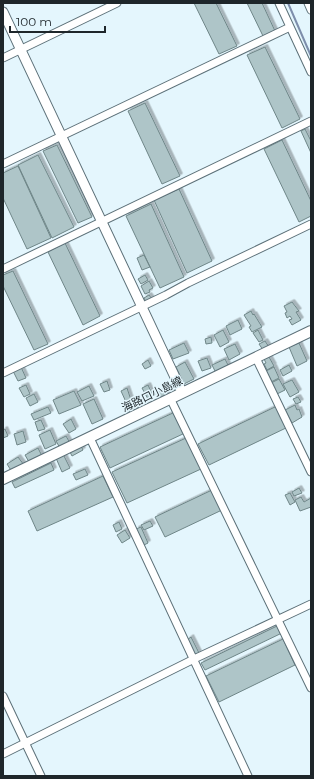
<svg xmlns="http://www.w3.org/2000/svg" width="314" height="779" viewBox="0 0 314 779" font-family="Montserrat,'Noto Sans JP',sans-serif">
<defs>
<filter id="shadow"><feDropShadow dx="2.5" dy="-2.5" stdDeviation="0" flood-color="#0004"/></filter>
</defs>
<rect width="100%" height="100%" fill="#e4f6fd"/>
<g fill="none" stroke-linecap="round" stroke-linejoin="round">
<!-- stream -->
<path stroke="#7e8eab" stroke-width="2" d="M288,3L311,56"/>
</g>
<!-- building -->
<path fill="#aec5c8" stroke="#6f8688" filter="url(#shadow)" d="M194,3H216L237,46L219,54Z
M247,3H262L275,31L263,36Z
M265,47L300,119L282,128L247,55Z
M145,103L180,176L162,184L128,111Z
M305,129L311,141V153L301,131Z
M282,140L311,201V216L299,222L264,149Z
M57,145L92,217L78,223L43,151Z
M38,155L74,227L52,238L18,165Z
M18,166L51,238L27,249L3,198V173Z
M179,189L212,261L187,273L154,200Z
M151,204L184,277L160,288L126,216Z
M65,243L100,316L83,325L48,252Z
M144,255L150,267L142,270L137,258Z
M13,271L48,344L34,350L3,286V275Z
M145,275L148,280L141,284L138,279Z
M149,281L153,288L149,290L150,292L145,294L141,286Z
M149,295L152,299L146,302L144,298Z
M292,302L299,311L296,312L301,320L292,325L289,320L292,319L290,316L287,318L285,313L287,312L284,306Z
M251,311L253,315L254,314L262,327L252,332L249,327L251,326L244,315Z
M238,320L242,329L230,335L226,326Z
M223,330L229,342L220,347L214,335Z
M258,330L263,340L259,342L253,333Z
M211,337L212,343L206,344L205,339Z
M265,341L269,347L263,350L259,344Z
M184,343L189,353L173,359L169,350Z
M299,343L307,361L297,366L289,347Z
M235,344L240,354L229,360L224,349Z
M269,357L274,366L267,370L264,364L266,363L264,359Z
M207,358L211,368L202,371L198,361Z
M225,359L229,367L216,373L212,365Z
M148,360L151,366L145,369L142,364Z
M185,362L194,379L184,384L176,367Z
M289,365L292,371L283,376L280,370Z
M21,367L26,378L18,381L13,371Z
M274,367L279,378L271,382L266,371Z
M279,379L285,390L277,394L271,383Z
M292,380L299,392L290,397L283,384Z
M107,381L110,390L104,392L100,384Z
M26,385L30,394L24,397L19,388Z
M148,385L153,396L148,399L142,388Z
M89,386L94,396L82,401L77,392Z
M127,388L131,400L126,402L121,391Z
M164,389L167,395L158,399L155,394Z
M74,391L81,405L59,414L53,400Z
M34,394L38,402L30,406L26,398Z
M298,397L301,402L296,404L293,399Z
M94,399L103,419L92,424L83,404Z
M135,400L139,409L130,413L126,404Z
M295,405L297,410L299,409L302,417L292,423L285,410Z
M277,406L288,427L209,465L198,444Z
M48,407L51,413L34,420L31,414Z
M175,412L185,433L110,468L100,447Z
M71,419L76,429L69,433L63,424Z
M41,420L45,429L38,431L35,422Z
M5,429L8,436L3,438V430Z
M50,430L56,444L45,449L39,435Z
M23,431L26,442L17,445L14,434Z
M66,436L70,443L60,448L56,441Z
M186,438L201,469L127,503L112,472Z
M81,446L83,450L72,456L70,452Z
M38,448L42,456L29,462L25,455Z
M63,454L70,468L62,472L56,458Z
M18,457L24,465L12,472L7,464Z
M51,463L54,470L15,488L12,482Z
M85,469L88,475L76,480L73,474Z
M103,476L113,497L37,531L28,511Z
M299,488L302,493L294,496L292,492Z
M212,490L222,510L165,537L155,517Z
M290,493L295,502L290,505L285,495Z
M301,497L304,502L311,498V507L300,511L295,500Z
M150,521L153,526L144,530L141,525Z
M119,522L122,529L116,532L113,525Z
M141,527L148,543L144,545L136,529Z
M125,530L130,538L122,543L117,535Z
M277,626L284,632L205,670L201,663Z
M191,637L199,653L195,655L187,640Z
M283,639L295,665L219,702L206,676Z"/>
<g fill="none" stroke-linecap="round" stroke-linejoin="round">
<defs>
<path id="minor" d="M279,3L311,72
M308,3L311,10
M3,58L117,3
M3,164L290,27
M3,269L311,121
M256,358L311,472
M3,373L166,295L188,283L311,224
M170,398L311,688
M90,438L248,776
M3,696L41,776
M3,754L194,659L311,604"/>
<path id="tertiary" d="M3,12L182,392"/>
<path id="secondary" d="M3,479L311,331"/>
</defs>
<!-- minor casing -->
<use href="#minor" stroke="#5c7078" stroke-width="9"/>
<!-- tertiary casing -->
<use href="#tertiary" stroke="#5c7078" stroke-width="11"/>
<!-- secondary casing -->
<use href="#secondary" stroke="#5c7078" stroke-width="12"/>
<!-- minor -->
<use href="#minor" stroke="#fff" stroke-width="7"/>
<!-- tertiary -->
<use href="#tertiary" stroke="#fff" stroke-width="9"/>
<!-- secondary -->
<use href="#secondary" stroke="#fff" stroke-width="10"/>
</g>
<g text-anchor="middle" stroke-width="3" stroke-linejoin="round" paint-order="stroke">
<!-- street labels -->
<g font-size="11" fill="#1e262a" stroke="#e4f6fd">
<text transform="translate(152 394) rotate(-26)" y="4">海路口小島線</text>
</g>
</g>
<!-- border -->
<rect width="314" height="779" fill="none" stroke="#1e262a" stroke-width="8"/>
<!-- scale -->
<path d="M10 26v6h95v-6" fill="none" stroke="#1e262a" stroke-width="2"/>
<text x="16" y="26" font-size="12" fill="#1e262a" stroke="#e4f6fd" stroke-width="3" paint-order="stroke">100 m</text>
</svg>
